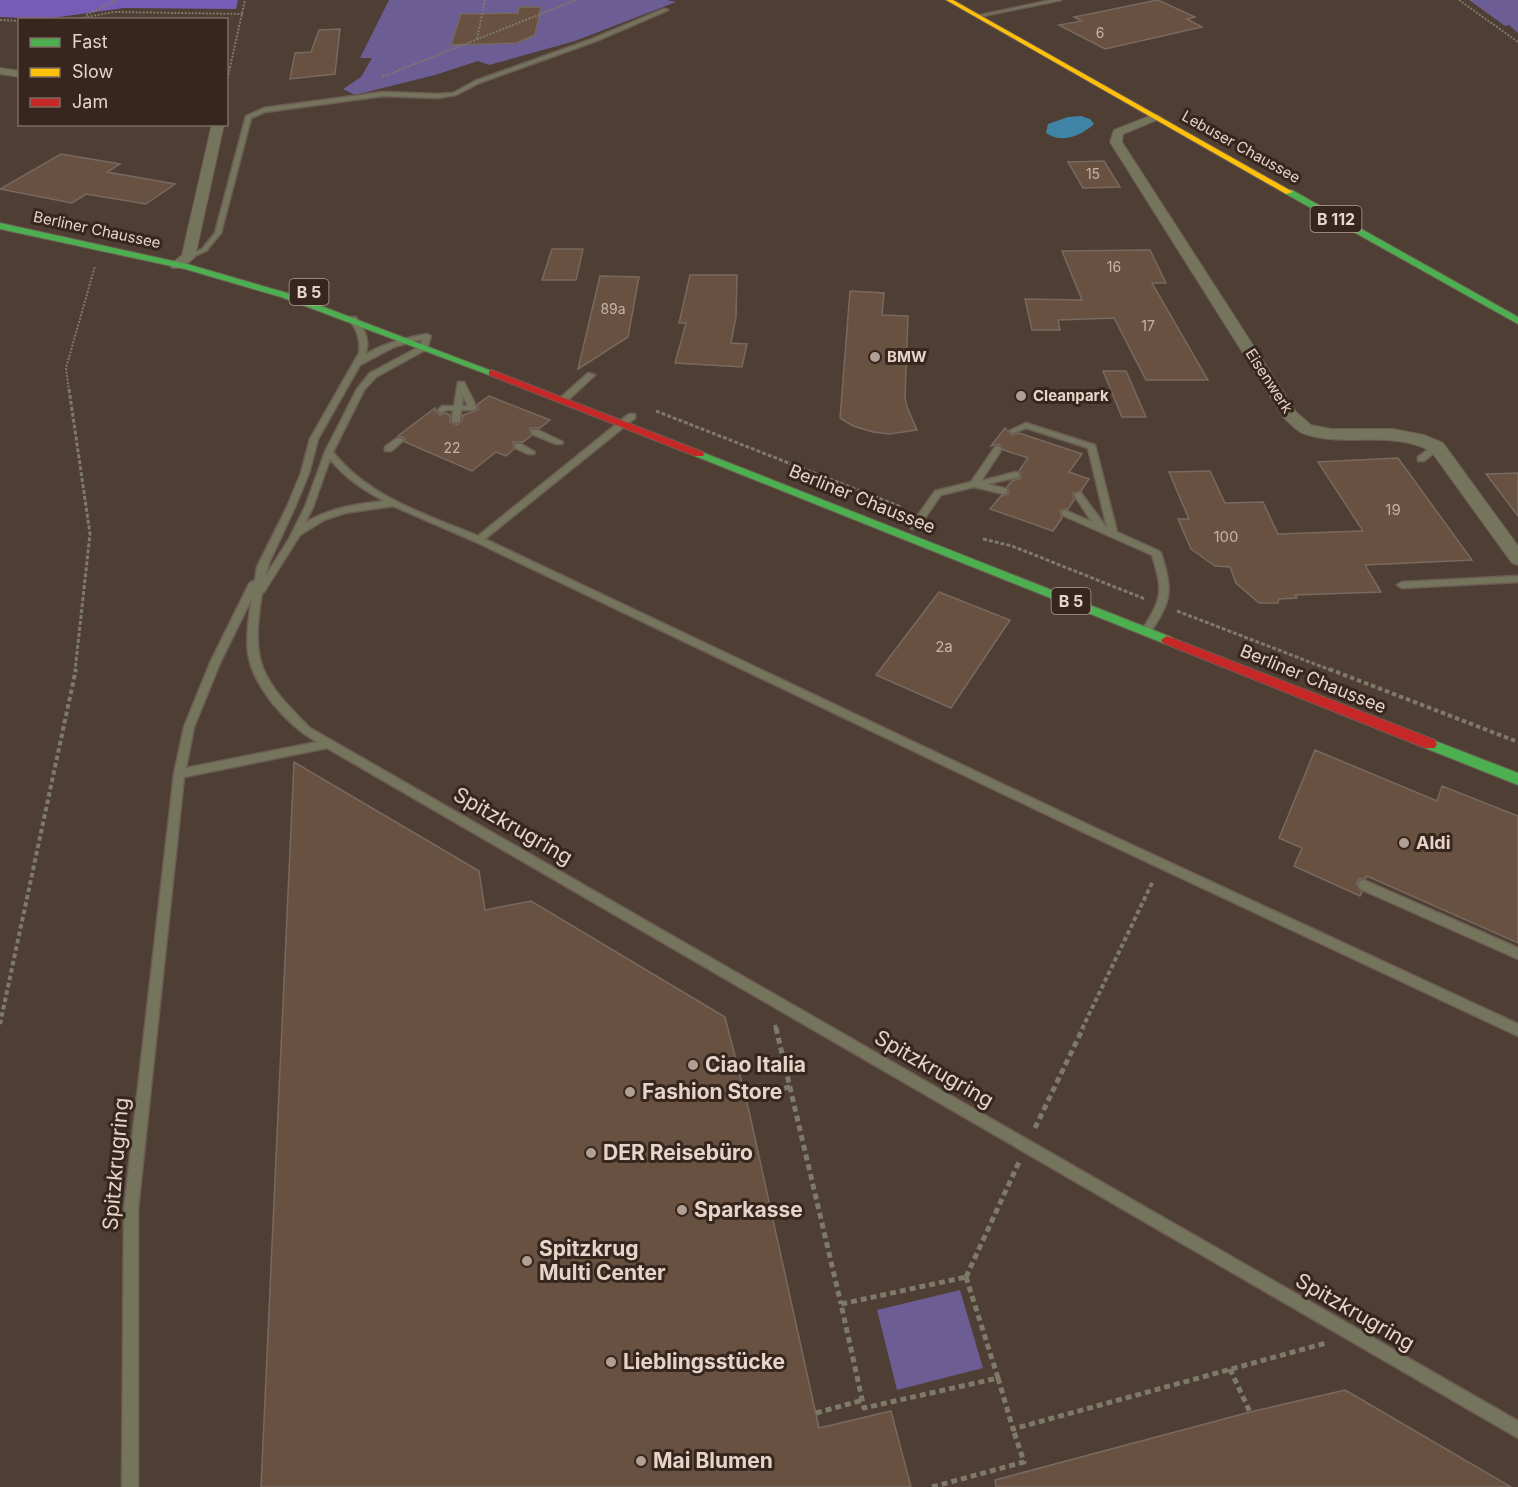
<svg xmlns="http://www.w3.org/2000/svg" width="1518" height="1487" viewBox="0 0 1518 1487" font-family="Inter,sans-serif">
<rect width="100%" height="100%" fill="#4f3e33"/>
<!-- green -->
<path fill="#6c5d95" d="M389,0H667L676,2L575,41L489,65L478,61L435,75L355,95L343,89L361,77L372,58H360Z
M1469,0H1518V33L1509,25L1505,26Z
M960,1290L983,1368L897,1390L877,1310Z"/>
<!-- forest -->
<path fill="#765cb6" d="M0,0H238L236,9L124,8L45,19L0,17Z"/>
<!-- water -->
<path fill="#4084a5" d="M1081,116L1090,119L1094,124C1081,136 1062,144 1046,133L1048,124L1068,117Z"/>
<!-- building -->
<path fill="#685141" stroke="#786960" stroke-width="1.5" d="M1158,0L1195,17L1187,19L1202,27L1105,49L1059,25L1082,21L1074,17Z
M519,7H541L535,35L517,43L451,45L461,14L518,13Z
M340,29L335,74L290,79L295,53L311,52L319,30Z
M61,154L120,164L107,172L175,184L146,204L86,194L72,203L0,189Z
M1104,161L1120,187L1083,188L1068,162Z
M552,249H583L576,280H542Z
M1150,250L1166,283H1152L1208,380H1146L1114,318L1058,320L1060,330H1032L1025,299L1082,300L1062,251Z
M690,275H737L736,317L731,343L747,344L742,367L675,363L686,323H679Z
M600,276L639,277L628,337L578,369Z
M850,291L884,293L882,315L908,316L905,397L907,407L917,430L890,434L873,432L853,426L840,418Z
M1103,371H1126L1146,417H1122Z
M489,396L550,420L540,428H530L531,436L523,442H513L514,449L506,456L496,452L472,471L405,442V438L398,436L435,408V411L440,415L446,413L450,415V422L457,425L462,421L463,415L478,410V404Z
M1005,428L1012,435L1019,433L1082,454L1069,472L1089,479L1081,491L1073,493L1074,500L1068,509L1060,510L1062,518L1053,531L990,509L1001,496L1009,494L1007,487L1012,481L1021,478L1019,471L1028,458L1004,450L999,444L991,446Z
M1398,458L1472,560L1365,565L1381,592L1295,595L1297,598L1279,599L1278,603H1259L1236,583L1230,567L1215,566L1191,549L1178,519H1189L1169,472L1210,471L1225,503L1263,502L1278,534L1363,531L1318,462Z
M1518,473V516L1486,474Z
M939,592L1010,620L951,708L876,675Z
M1315,750L1437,801L1442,786L1518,816V943L1367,876L1366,878L1359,879L1356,884L1362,892L1360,896L1294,866L1302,848L1279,838Z
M294,762L479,871L485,910L531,901L725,1017L749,1111L819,1428L891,1411L911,1487H261Z
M1345,1390L1511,1487H996L995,1480L1250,1412Z"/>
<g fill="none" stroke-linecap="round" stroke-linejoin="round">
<defs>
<path id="lane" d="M1052,0H1061L978,17L976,16Z
M664,9L668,10L596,41L479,83L456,95L437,98L383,96L265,112L251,118L221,233L206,251L190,258L185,257L202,249L215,233L246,116L264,108L383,92L437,94L453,93L475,81L592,39Z
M350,317H356C364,329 371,341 365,355C384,343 405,338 427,334L431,336L427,349L376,377L364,390L333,452C368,497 427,515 478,536L629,414H635V418L485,539L1089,825L1518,1024V1036L1081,831L476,542L393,506L345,513L324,520L300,535L264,592L262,593C250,663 261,679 310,728L1518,1421V1438L327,748L184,777L138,1209V1487H122L124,1209L174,774L184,727L210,663L249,584L251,582L255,581L257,567L287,507L301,473L310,439L359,353C361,339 357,330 349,319ZM422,339L421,346L370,373L357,389L325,452L305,507L289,539L266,575L269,563L295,507L309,473L318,439L360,365L394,347ZM330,459C345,478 364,490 384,501C357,504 329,508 305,523L313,507ZM252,598C249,616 246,634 248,653C253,687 288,726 317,742L186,768L194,727L220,663Z
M588,373L595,375L566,402H560V398Z
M458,382H464L477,408L473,410H461L460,421L456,423L452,421L453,410H447L441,413L437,411L442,406H454ZM463,396L468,406H462Z
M1026,423L1095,445L1117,532L1159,551L1161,553C1173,592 1172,600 1149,634L1146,635L1141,632C1162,598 1164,593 1152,555L1062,515V511L1065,510L1092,522L1074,495L1078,492L1081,493L1107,528L1088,448L1026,428L1013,433L1009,431Z
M532,430H538L563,442L562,444H556L532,434Z
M397,438H400L404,440L391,451H385V447Z
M515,444H521L535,452L534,454H528L515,448Z
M1434,445H1440L1441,447L1424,461H1418V457Z
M998,446L1002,449L981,481L1016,472L1019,473V477L987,484L1007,489V493L1004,494L974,487L941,495L917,529H911V525L935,491L971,482L995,447Z
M1518,576V582L1402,588L1397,585L1402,582Z
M1364,880L1518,948V959L1360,889L1358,885L1360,881Z"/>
<path id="street" d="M0,68L20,71V77L0,74Z
M1155,114L1161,117L1159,119L1123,134L1122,142L1296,412L1311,425L1331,429H1393L1424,435L1443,443L1518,546V565L1512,563L1431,451C1387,429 1345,449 1302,433C1296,430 1290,423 1284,418L1110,142L1114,130Z
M212,124H224L195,257L182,268H172L170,265L182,255Z"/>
<path id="fast" d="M1286,190H1292L1518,317V324L1286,194Z
M0,223L187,264L287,293L497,373L489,375L281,297L185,269L0,229Z
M699,451L1171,637L1173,640L1171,643H1163L695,456V452Z
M1430,739L1518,773V785L1425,748L1423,744L1425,740Z"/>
<path id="slow" d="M946,0H953L1293,192L1286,194Z"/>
<path id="jam" d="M492,370L703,452L704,454L703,456H695L489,375V371Z
M1167,636L1435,740L1437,744L1435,748H1425L1163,643L1161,640Z"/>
</defs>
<!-- lane casing -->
<use href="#lane" stroke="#6b5d53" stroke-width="3"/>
<!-- street casing -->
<use href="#street" stroke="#6b5d53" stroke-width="2"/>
<!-- fast casing -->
<use href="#fast" stroke="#6b5d53" stroke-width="2"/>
<!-- slow casing -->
<use href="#slow" stroke="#6b5d53" stroke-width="2"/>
<!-- jam casing -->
<use href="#jam" stroke="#6b5d53" stroke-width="2"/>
<!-- path-far3 -->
<path stroke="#7e7a69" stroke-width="2" stroke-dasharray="2 1.5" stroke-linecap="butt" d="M1459,0L1518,42
M86,15L118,0
M0,20L20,21
M70,20L114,12L243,14
M477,39L485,0
M382,77L576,0
M226,85L245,0
M69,391L66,368L95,266"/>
<!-- path-far2 -->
<path stroke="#7e7a69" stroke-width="3" stroke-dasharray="4 2" stroke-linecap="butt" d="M69,389L90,534L75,671
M656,411L901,507
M983,539L1012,546L1145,599
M1177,611L1333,671"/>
<!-- path-far1 -->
<path stroke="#7e7a69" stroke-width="4" stroke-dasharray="4.5 3" stroke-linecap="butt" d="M1329,669L1518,742
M0,1024L76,669
M775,1025L776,1029
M1082,1029L1153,881"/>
<!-- path -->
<path stroke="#7e7a69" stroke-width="5" stroke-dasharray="6 4" stroke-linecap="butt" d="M776,1028L841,1304
M745,1096L790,1087
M1035,1128L1083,1028
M966,1277L998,1378L864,1408L841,1304Z
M966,1277L1019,1162
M1230,1369L1250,1412
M998,1378L1013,1429L1326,1343
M816,1413L863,1400
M932,1487L1024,1462L1013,1429"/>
<!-- lane -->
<use href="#lane" fill="#75745d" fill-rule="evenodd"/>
<!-- street -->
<use href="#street" fill="#75745d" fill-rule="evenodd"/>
<!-- fast -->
<use href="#fast" fill="#4caf50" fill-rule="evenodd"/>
<!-- slow -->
<use href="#slow" fill="#ffc107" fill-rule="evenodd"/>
<!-- jam -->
<use href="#jam" fill="#c62828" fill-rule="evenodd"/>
</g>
<!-- markers -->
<g fill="#b29f93" stroke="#36261d" stroke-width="2">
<circle cx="875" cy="357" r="6"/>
<circle cx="1021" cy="396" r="6"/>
<circle cx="1404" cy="843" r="6"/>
<circle cx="693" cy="1065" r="6"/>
<circle cx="630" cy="1092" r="6"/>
<circle cx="591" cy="1153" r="6"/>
<circle cx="682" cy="1210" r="6"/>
<circle cx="527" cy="1261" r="6"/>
<circle cx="611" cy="1362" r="6"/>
<circle cx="641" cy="1461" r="6"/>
</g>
<g text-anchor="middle" stroke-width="6" stroke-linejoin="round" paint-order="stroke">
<!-- far-number labels -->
<g font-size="14" fill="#c7b2a6">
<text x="1100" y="38">6</text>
<text x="1093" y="179">15</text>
<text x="1114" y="272">16</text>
<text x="613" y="314">89a</text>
<text x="1148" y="331">17</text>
<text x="452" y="453">22</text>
</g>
<!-- far-street labels -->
<g font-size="15" fill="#e7d3c7" stroke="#36261d">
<text transform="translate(1241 147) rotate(29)" y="5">Lebuser Chaussee</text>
<text transform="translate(97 230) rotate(12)" y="5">Berliner Chaussee</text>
<text transform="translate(1269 381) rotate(57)" y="5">Eisenwerk</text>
</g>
<!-- far-poi labels -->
<g font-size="15" font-weight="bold" fill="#e7d3c7" stroke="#36261d" text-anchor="start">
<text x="887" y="362">BMW</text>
<text x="1033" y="401">Cleanpark</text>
</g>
<!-- number labels -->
<g font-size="15" fill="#c7b2a6">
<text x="1393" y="515">19</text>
<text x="1226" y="542">100</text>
<text x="944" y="652">2a</text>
</g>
<!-- shield labels -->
<g fill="#36261d" stroke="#b29f94" stroke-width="1.5">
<rect x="1310.5" y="206" width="51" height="26" rx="4.5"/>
<rect x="289.5" y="279" width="39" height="26" rx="4.5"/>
<rect x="1051.5" y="588" width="39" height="26" rx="4.5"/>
</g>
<g font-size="16" font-weight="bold" fill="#e7d3c7">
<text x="1336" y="225">B 112</text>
<text x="309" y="298">B 5</text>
<text x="1071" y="607">B 5</text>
</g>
<!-- street labels -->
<g font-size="18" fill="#e7d3c7" stroke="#36261d">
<text transform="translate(862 499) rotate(22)" y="6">Berliner Chaussee</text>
<text transform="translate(1313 679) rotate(22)" y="6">Berliner Chaussee</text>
</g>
<!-- poi labels -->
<g font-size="18" font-weight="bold" fill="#e7d3c7" stroke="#36261d" text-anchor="start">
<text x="1416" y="849">Aldi</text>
</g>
<!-- near-street labels -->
<g font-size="21" fill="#e7d3c7" stroke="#36261d">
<text transform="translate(513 826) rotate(30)" y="7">Spitzkrugring</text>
<text transform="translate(934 1069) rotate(30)" y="7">Spitzkrugring</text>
<text transform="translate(116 1164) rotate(-85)" y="7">Spitzkrugring</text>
<text transform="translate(1355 1312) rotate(30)" y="7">Spitzkrugring</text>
</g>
<!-- near-poi labels -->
<g font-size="21" font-weight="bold" fill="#e7d3c7" stroke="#36261d" text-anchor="start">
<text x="705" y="1072">Ciao Italia</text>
<text x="642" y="1099">Fashion Store</text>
<text x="603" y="1160">DER Reisebüro</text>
<text x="694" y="1217">Sparkasse</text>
<text x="539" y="1256">Spitzkrug<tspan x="539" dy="24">Multi Center</tspan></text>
<text x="623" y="1369">Lieblingsstücke</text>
<text x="653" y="1468">Mai Blumen</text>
</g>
</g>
<!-- legend -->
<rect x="18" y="18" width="210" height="108" fill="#36261d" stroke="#7d6b61" stroke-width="1.5"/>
<rect x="30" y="38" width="30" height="9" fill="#4caf50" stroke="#7d6b61" stroke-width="1.5"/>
<text x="72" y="48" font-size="18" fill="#e7d3c7">Fast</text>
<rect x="30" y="68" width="30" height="9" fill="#ffc107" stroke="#7d6b61" stroke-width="1.5"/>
<text x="72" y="78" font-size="18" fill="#e7d3c7">Slow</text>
<rect x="30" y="98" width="30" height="9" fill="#c62828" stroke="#7d6b61" stroke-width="1.5"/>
<text x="72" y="108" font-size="18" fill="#e7d3c7">Jam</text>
</svg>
